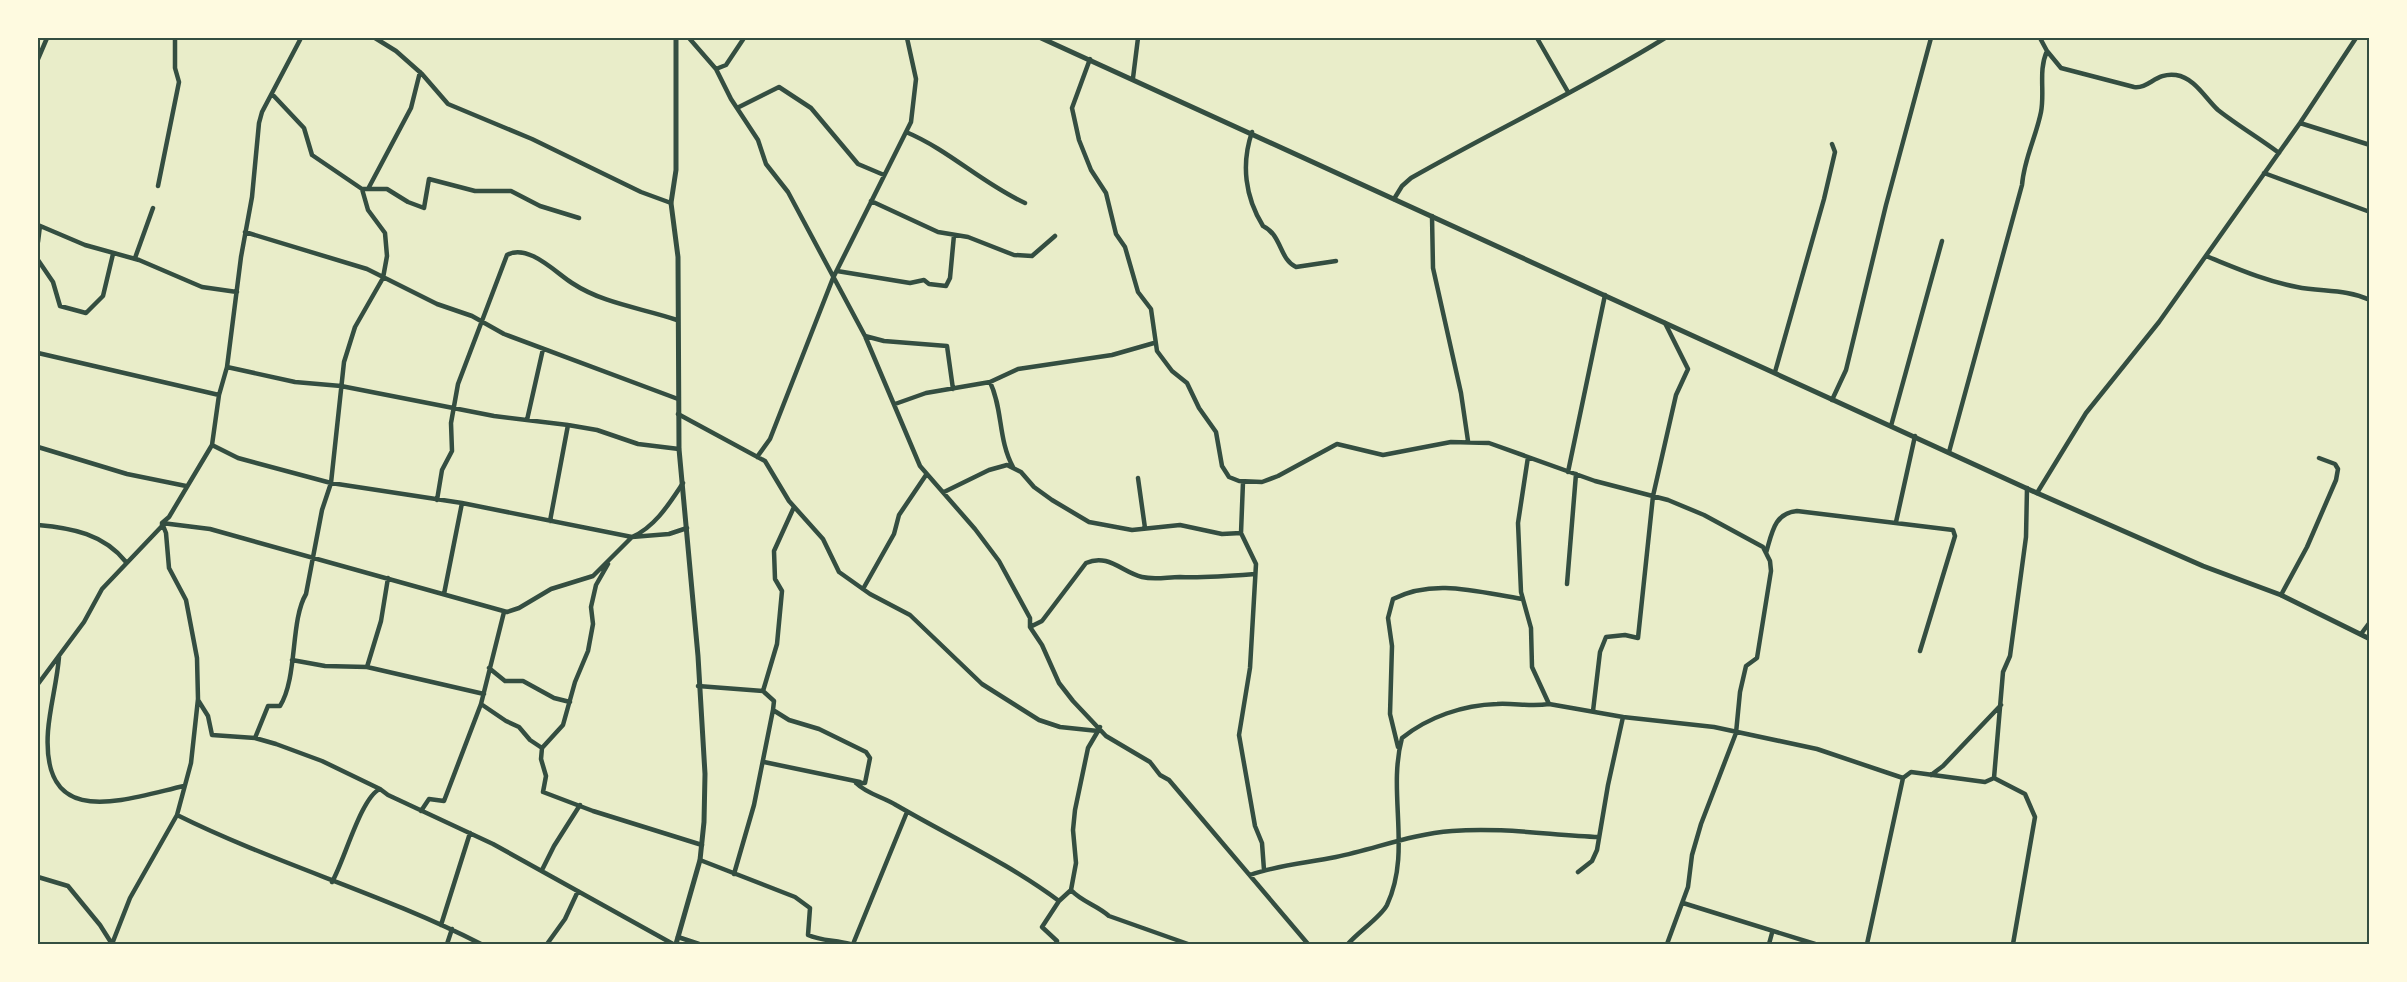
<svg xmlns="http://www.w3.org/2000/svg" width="2407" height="982" viewBox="0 0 2407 982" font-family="Barlow,sans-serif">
<rect width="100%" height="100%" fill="#e9edc9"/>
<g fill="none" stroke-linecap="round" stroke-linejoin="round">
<!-- minor -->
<path stroke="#344e41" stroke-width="4.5" d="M375,38L396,51L422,74L448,104L532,139L641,192L671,203
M689,38L716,69L731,99L758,140L766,164L788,192L865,336L920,466L975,529L999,561L1030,618V627L1042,645L1059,683L1073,701L1106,736L1150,762L1160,775L1169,780L1308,944
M1537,38L1568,92
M2047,51L2061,68L2134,87C2149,89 2156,72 2176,75C2195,78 2205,98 2218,110C2237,125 2259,138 2279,153
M38,59L47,38
M1090,59L1072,108L1079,140L1091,170L1106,193L1116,234L1125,247L1138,292L1151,309L1157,351L1172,371L1187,383L1199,408L1216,432L1222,466L1229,477L1239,481L1262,482L1278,476L1337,444L1383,455L1451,442L1489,443L1595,481L1668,500L1704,515L1763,547L1770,561L1771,571L1757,658L1746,666L1740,692L1736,733L1701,824L1692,855L1688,887L1667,944
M716,69L726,65L744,38
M1133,78L1138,38
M272,94L304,128L312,155L362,189H387L408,202L424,208L429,179L475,191H511L540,206L579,218
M739,107L779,87L811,108L858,164L884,175
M2300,123L2370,145
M906,132C949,150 983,184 1025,203
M1252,132C1241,164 1245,197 1263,226C1282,235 1279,259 1296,267L1336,261
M2264,173L2370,212
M158,186L179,82L175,68V38
M368,189L411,108L420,72
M1394,199L1402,186L1411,178C1495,130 1583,89 1665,38
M871,201L938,232L968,237L1014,255L1032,256L1055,236
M1432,216L1433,268L1461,393L1468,441
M38,225L85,245L139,260L202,287L237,292
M245,232L367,269L437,304L472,316L504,334L678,399
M38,242L40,226
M2206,256C2236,268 2265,281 2297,287C2322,292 2346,289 2370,300
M135,258L153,208
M38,260L53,282L60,306L86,313L103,296L113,254
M837,271L910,283L924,280L929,284L946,286L950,278L954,235
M865,336L884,341L947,346L953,389
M38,353L219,395
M227,367L295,382L341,386L494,416L568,425L597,430L638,444L679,449
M1775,372L1824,199L1835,152L1832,144
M990,382C1003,409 998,440 1013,467
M1832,400L1846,370L1886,205L1931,38
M895,404L926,393L990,382L1018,369L1112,355L1154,343
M678,414L765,461L789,501L823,539L839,572L870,594L910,615L982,684L1039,720L1060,727L1098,731L1100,727
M527,420L543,349
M1891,426L1942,241
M212,445L238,458L331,483L462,503L632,537C655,527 669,504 683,483
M38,447L127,474L186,486
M1949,452L2022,185C2024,159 2036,137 2041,112C2045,91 2038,71 2047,51L2040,38
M757,457L770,439L833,278L911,122L916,79L907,38
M1528,457L1518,523L1521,592L1531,628L1532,667L1549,704L1623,717L1714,727L1817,749L1903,778
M1568,472L1605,295
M1138,478L1145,528
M1243,482L1241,533L1256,564L1250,668L1239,735L1255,826L1262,843L1264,870
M944,492L989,470L1007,465L1021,472L1034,487L1052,500L1089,522L1132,530L1180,525L1222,534L1241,533
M2037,493L2086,413L2159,322L2300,123L2356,38
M437,500L442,470L452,451L451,423L458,384L507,255C528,243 556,273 572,283C604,304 642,308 677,320
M550,521L568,425
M1896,522L1915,436
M38,525C72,528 104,534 126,562
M1766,553C1772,533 1774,513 1797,511L1953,530L1955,536L1920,651
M608,564L596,585L591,607L593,624L588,651L575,682L563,725L542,748L541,759L546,776L543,792L593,811L702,845
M1567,584L1576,474
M863,589L894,534L899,515L926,475
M444,594L462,503
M2281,595L2307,547L2336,480L2338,469L2335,464L2319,458
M1030,627L1042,621L1086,563C1108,553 1122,572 1142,577C1155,580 1167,577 1180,577C1205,578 1229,576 1254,574
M2361,634L2370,622
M59,657C57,682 50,706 48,731C41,831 122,800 184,786
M292,660L325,666L367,667L484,694
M367,667L381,621L388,578
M489,668L505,681H523L554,698L570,702
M38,684L84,622L102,589L162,526V523L210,529L507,612L519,608L551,589L593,576L632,537L669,534L687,528
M698,686L763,691L774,701L773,710L789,720L819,729L866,752L870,758L865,783H856
M763,691L777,644L782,591L775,579L774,551L794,507
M198,700L208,716L212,735L255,738L276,744L322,761L380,789L388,795L493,844L673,944
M481,704L506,721L519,727L530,740L542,748
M1593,711L1600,652L1606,637L1625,635L1638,638L1653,496L1676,395L1688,369L1665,323
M255,738L268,706H280C298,677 290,621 306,594L322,510L331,483L344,362L355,327L383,278L387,256L385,233L368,210L362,189
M1398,747L1390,714L1392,646L1388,618L1393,599C1434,578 1478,592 1522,599
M764,762L860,782
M1931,775L1943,766L2001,705
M1994,778L2025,794L2035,817L2013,944
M856,783C867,794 883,797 896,805C951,837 1008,863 1059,901
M421,811L429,799L444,801L481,704L504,612
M177,815C276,864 383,894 481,944
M700,860L795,897L810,908L808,935C821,941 836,940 850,944
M542,870L554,846L580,805
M1578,872L1592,861L1597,850L1608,785L1623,717
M734,874L754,805L773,710
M1250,875C1278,865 1307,863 1336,857C1375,849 1412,834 1452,831C1501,827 1550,835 1599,837
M38,877L68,886L100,925L112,944
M332,882C344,862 361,797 380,789
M1071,890C1082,902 1097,905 1109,916L1188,944
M1683,903L1815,944
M441,925L470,833
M678,937L699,944
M112,944L130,898L177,815L191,763L198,699L197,658L186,600L169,568L166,533L162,523L169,517L212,445L219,395L227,367L241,257L252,197L259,123L262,112L301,38
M447,944L452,929
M547,944L565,919L578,891
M853,944L907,812
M1055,944L1057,941L1042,927L1059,901L1071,890L1076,863L1073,830L1075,810L1088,748L1098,731
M1348,944C1358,932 1381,917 1387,905C1412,852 1387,793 1402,738C1428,717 1463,705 1497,704C1515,703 1531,707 1549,704
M1769,944L1772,933
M1867,944L1903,778L1911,772L1985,782L1994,778L2003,672L2010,656L2026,537L2027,488"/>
<!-- tertiary -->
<path stroke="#344e41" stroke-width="5" d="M676,38V170L671,203L678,257L679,449L698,656L705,774L704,822L700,860L676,944
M1041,38L2037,493L2203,566L2281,595L2370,639"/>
</g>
<!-- border -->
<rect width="2407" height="982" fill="none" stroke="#fefae0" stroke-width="78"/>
<rect x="39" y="39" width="2329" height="904" fill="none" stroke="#344e41" stroke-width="2"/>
</svg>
